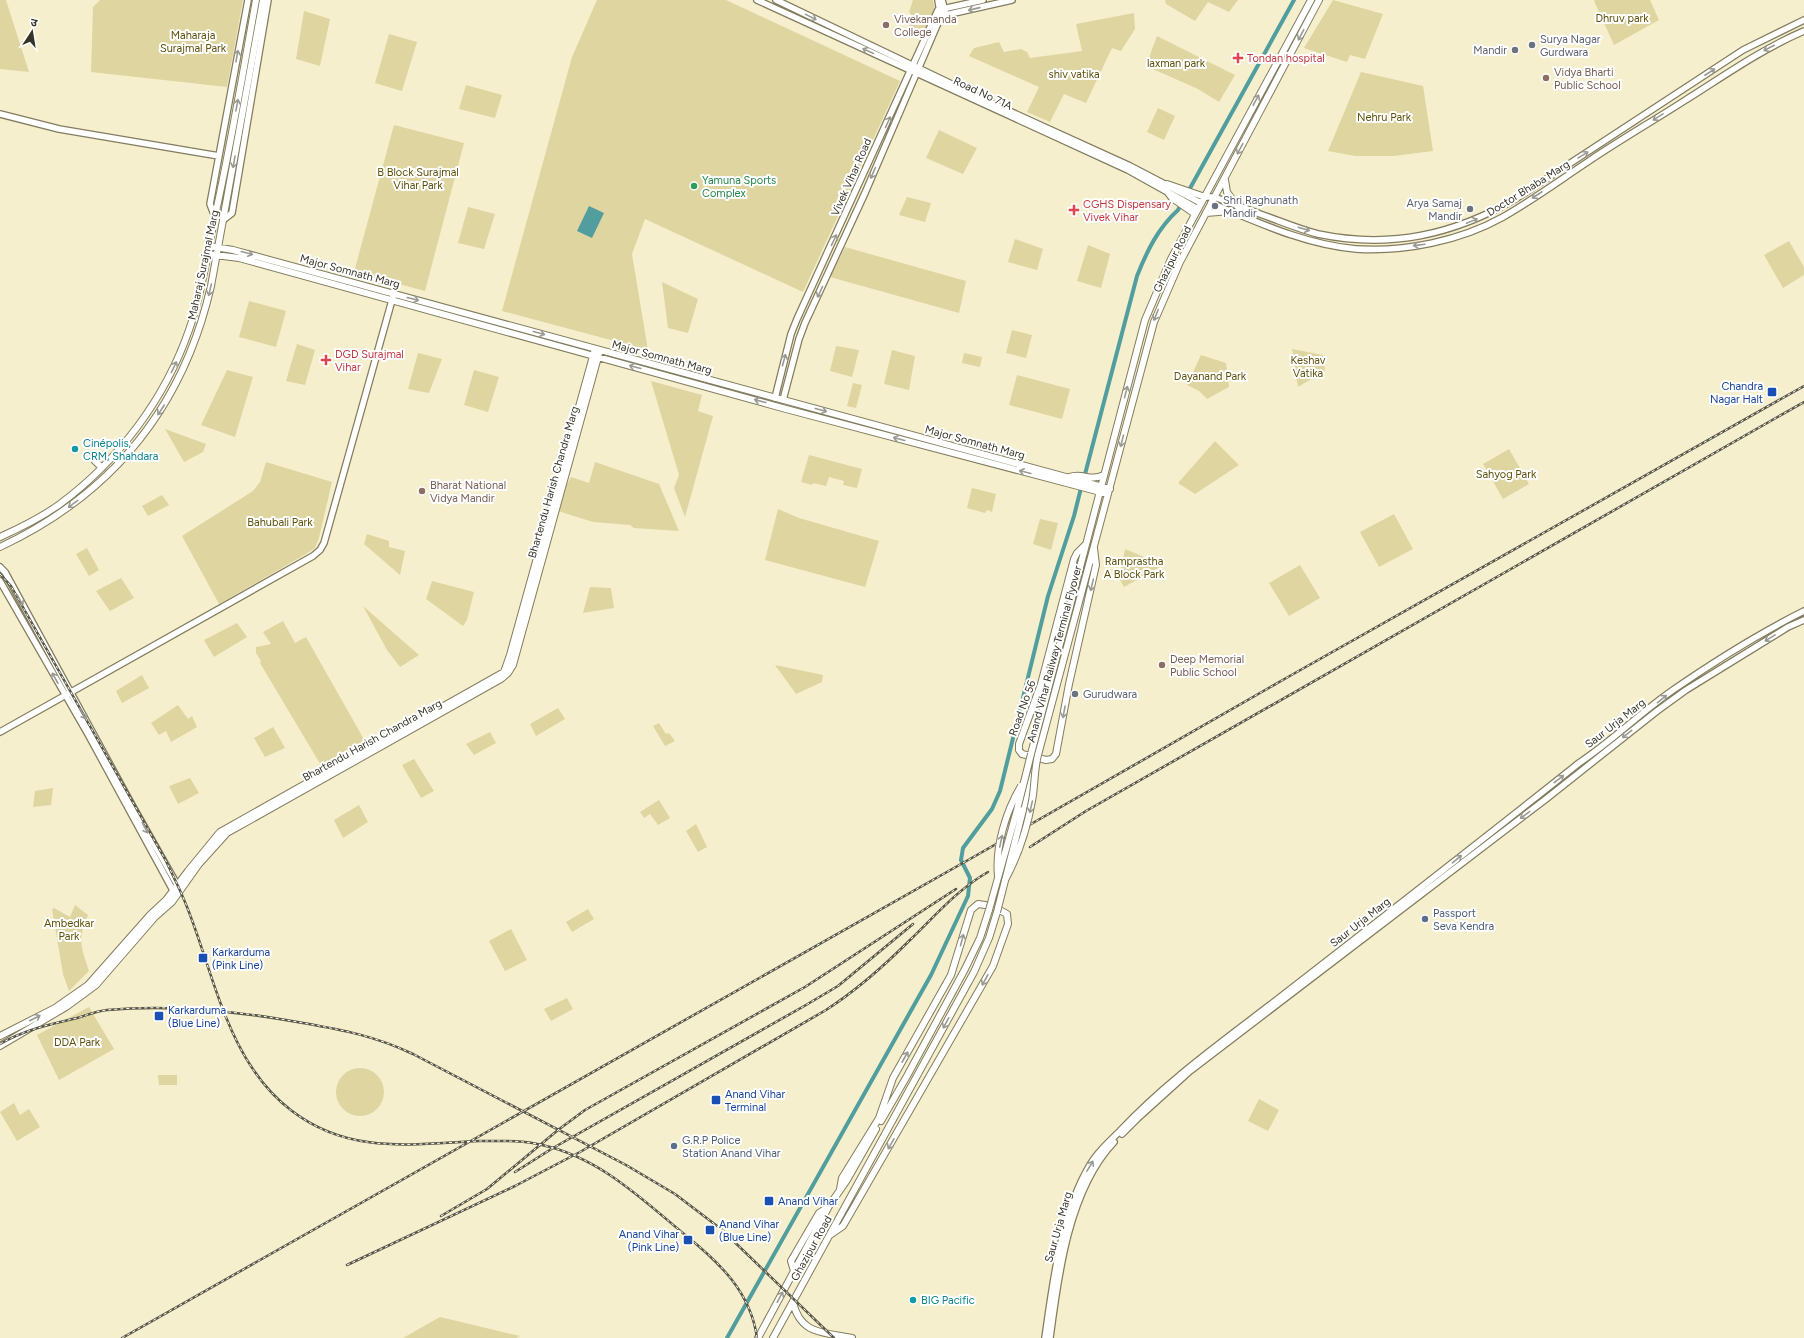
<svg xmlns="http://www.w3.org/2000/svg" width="1804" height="1338" viewBox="0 0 1804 1338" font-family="Figtree,'Noto Sans Devanagari',sans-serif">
<rect width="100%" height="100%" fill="#f6efcd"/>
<!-- green -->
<path fill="#dfd5a1" d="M0,0H6L29,72L0,69Z
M100,0H243L227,87L91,72L93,7Z
M597,0H726L900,81L803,292L645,219L632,254L648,350L502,311L572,57Z
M913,0H933L935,11L922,39L907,32L911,23L908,21L911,14L909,12Z
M1165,0H1238L1229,12L1208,2L1195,21L1166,4Z
M1333,0L1383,14L1365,59L1350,55L1347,62L1304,48Z
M1595,0H1650L1659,20L1614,45L1594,1Z
M304,11L330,19L320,66L296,59Z
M1134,13L1135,29L1121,51L1112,48L1086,103L1064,94L1050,122L1027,112L1039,87L969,56L974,48L999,42L1004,52L1021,49L1027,52L1030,58L1082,51L1076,24Z
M389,34L417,42L402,91L375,83Z
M1157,36L1235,75L1219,102L1198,89L1146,66Z
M1361,72L1423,86L1433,151L1394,156H1355L1328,151Z
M466,85L502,95L495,118L459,109Z
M1158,108L1175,116L1164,140L1147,132Z
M394,125L464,143L425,291L354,272Z
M939,130L977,148L963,174L926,158Z
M907,197L931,203L925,222L899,215Z
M468,207L495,214L484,249L458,243Z
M1015,239L1043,249L1037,270L1008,262Z
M1789,241L1804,267V275L1783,288L1764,255Z
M1088,245L1110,254L1101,288L1077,281Z
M845,247L966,281L959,313L830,277Z
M662,282L698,299L688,333L668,328Z
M249,301L286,311L276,347L239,337Z
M1012,330L1032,335L1026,358L1006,353Z
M297,344L315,350L305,385L286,381Z
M836,346L859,350L852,377L830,371Z
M1292,349L1323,355L1325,371L1298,387Z
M892,350L915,356L909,390L884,384Z
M418,353L442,359L429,393L408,389Z
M964,353L982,357L980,367L962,363Z
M1201,355L1226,363L1229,387L1207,399L1199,391L1187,385Z
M227,370L253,377L235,437L201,425Z
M474,370L499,377L488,412L464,405Z
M1017,375L1070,389L1062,419L1009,405Z
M651,381L702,395L698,411L713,416L685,517L674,488L679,475Z
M853,383L862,385L856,408L847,406Z
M165,429L206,444L203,452L184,462Z
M1215,441L1239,465L1195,494L1178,483Z
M1509,449L1529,484L1503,499L1483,464Z
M809,455L862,469L857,488L843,485L844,481L829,477L826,486L813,483L812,485L801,482Z
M266,462L332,482L319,538L315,548L306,554L219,604L182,536L253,491L260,482Z
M595,462L659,484L679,531L634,528L630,525L593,522L558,511L567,484L571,477L589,483Z
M972,488L996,494L992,512L987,510L985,513L967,508Z
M162,495L169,505L148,516L142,506Z
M778,509L799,518L879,541L865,587L765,560Z
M1394,514L1413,549L1379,567L1360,532Z
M1040,519L1058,523L1051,550L1033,544Z
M367,534L389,541V547L405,551L400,575L364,544Z
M87,548L99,570L89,576L76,554Z
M1125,549L1144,557L1160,567L1124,587L1119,578Z
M1300,565L1320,598L1289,616L1269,583Z
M121,578L134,598L110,611L96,591Z
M432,581L474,592L467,620L463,626L426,599Z
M590,587L611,588L614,608L583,613Z
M363,606L419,655L400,667L387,650Z
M283,621L295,643L306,637L366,743L322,767L260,663L261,661L256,653V647L271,644L263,632Z
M237,623L247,637L214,657L204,640Z
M775,665L823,675L822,682L796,694Z
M142,675L149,688L122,703L116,691Z
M178,705L188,719L192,716L197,727L171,742L166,731L159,735L151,723Z
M558,708L565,719L536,736L530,724Z
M659,723L666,734L669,733L675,741L665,746L653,726Z
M273,727L285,748L265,757L254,738Z
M490,732L496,743L474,755L466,744Z
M414,759L434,791L421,798L402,765Z
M190,778L199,793L178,804L169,786Z
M53,788L51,805L33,807L35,791Z
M659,800L670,818L658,825L650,814L644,818L640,812Z
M359,805L368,822L343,838L334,820Z
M696,824L707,847L698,852L686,831Z
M75,905L88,915C77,940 81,946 89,971L69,991L63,974L52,909L54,908L70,917Z
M588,909L594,919L572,932L566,922Z
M511,929L527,960L505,971L489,941Z
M567,998L573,1009L551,1021L544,1009Z
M89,1007L114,1049L59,1080L37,1035Z
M336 1092a24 24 0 1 1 48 0a24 24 0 1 1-48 0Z
M158,1075H177V1085H159Z
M1259,1099L1279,1110L1268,1131L1248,1121Z
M14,1103L20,1115L29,1109L40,1127L17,1141L0,1112Z
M440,1317L520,1336L516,1338H403Z"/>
<!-- water -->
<path fill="#529e9e" d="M589,206L604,213L592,238L577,231Z"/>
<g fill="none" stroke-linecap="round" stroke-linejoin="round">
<!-- canal -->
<path stroke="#529e9e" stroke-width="4" d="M1084,478L1137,276C1147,251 1158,228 1178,210L1294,0
M727,1338L931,975L968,896L970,878L961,860L963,848L992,809L1000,791L1048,596L1074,516L1082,484"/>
<defs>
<path id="tertiary" d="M757,0L1128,170L1198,209
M776,0L983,99L1130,166L1201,203
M938,0L940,12
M942,0L945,11
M0,114L59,129L219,156
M1205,197H1214C1230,203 1245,208 1260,214C1280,221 1298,229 1318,234C1390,249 1454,235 1517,198L1743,50L1804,20
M1211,203C1257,222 1306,245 1356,249C1405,252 1460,241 1503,217C1533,200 1560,180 1589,161C1620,140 1653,121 1684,101C1724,76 1760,50 1804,31
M215,217L210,204L248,0
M223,220L232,213L268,0
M775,398L791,334L797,319L938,10L983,0
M783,400L799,339L805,323L865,193L941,16L1012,0
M0,567L5,572L132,805L179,888
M0,581L89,736L175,894
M0,732L313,556L320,550L324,543L394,293
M1122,1134L1138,1118L1190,1071L1546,799L1657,711L1686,690L1788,627L1804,620
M1045,1338C1053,1282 1061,1213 1090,1165C1097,1152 1109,1142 1120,1131C1165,1083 1218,1045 1270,1005C1373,925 1476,845 1579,763C1612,741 1640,713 1673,690C1715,661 1758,634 1804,611
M1050,1338C1058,1275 1069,1189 1114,1142"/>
<path id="secondary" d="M1225,180L1227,192L1238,207
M1167,184L1205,197
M1166,190L1172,198L1195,214
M1206,213L1231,211
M209,246L233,250L1110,489
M207,254L239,258L786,409L1108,494
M95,461L102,468
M1069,477C1084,472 1088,482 1104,475
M0,537C20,528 42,517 60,504C119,460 165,399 189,330C202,293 207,254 215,216C231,145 243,72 256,0
M1085,545L1077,553L1074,559L1041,684L1019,744V750L1022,754L1046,760L1052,759L1056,754L1069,684L1096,565L1094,548
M0,547C113,494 183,408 211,286L263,0
M1031,754L1145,320L1171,259L1311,0
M1038,755L1154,322L1180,262L1319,0
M1023,810L1034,771
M0,1036L55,1008L88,985L150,915L166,900L188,871L220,832L504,672L510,655L595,349
M0,1046L66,1007L96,985L155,917L172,902L199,864L227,833L501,679L508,673L513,665L600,350
M881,1121L907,1076L965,969L980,938L989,910
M830,1235L843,1226L993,966L1008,924L1007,914L992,906L978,904L971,910L951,975L893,1078L879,1118L842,1178L840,1189
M794,1271L791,1261L819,1213L828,1207
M793,1302C800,1335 824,1332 852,1338
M758,1338L829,1206L847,1180L876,1129
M773,1338L974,972L989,938L997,912"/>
</defs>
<!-- tertiary casing -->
<use href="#tertiary" stroke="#837c5e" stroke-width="8"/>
<!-- secondary casing -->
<use href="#secondary" stroke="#837c5e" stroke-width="8"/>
<!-- tertiary -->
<use href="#tertiary" stroke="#fff" stroke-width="5.5"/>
<!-- secondary -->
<use href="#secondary" stroke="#fff" stroke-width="6"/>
<defs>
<path id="rail" d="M0,574L11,586L166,861C173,876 181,891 187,907C215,977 228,1063 292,1111C350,1155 411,1144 479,1141C500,1141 521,1140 542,1145C598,1157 641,1198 684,1234C719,1262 751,1292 757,1338
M1030,847L1086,811L1804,402
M0,1044C24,1030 51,1024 77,1018C87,1015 97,1011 107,1010C172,1004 238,1011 303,1023C343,1030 375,1036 413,1054L626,1165L675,1194L721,1229L834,1338
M515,1172L553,1148L806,1005L838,986L913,924
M441,1216L487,1189L558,1130L585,1110L805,987L956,889
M347,1265L515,1186L580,1152L826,1010C857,990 884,966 910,940C935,916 958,889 988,872
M122,1338L977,855L1288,677L1804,386"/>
</defs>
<!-- rail casing -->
<use href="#rail" stroke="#585544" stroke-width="2.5"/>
<!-- rail -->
<use href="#rail" stroke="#fff" stroke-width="1" stroke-dasharray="3" stroke-linecap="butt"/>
<defs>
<path id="secondary-bridge" d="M998,876C995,847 1006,811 1021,786
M1005,880C1018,856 1027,829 1032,801C1035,786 1034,770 1038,755
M989,910L1017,810L1031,754
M997,912L1023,810"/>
</defs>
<!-- secondary-bridge casing -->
<use href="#secondary-bridge" stroke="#837c5e" stroke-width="8" stroke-linecap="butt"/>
<!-- secondary-bridge -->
<use href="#secondary-bridge" stroke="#fff" stroke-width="6"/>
</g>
<!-- one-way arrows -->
<defs><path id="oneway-shaft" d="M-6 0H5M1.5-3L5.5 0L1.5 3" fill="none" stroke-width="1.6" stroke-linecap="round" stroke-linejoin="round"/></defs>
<g stroke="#9a9a93">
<use href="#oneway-shaft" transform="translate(974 9) rotate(167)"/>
<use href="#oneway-shaft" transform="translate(811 17) rotate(26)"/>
<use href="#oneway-shaft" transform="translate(1301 35) rotate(118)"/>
<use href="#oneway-shaft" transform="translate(1769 48) rotate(153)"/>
<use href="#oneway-shaft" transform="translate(868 51) rotate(-155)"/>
<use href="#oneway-shaft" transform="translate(237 56) rotate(-80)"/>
<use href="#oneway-shaft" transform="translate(1710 72) rotate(-33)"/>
<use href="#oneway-shaft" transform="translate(1256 100) rotate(-62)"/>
<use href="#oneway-shaft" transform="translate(237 105) rotate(-79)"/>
<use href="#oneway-shaft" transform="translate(1658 117) rotate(148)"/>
<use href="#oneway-shaft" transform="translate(888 122) rotate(-65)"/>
<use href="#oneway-shaft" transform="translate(1240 149) rotate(118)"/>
<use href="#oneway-shaft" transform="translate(1583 155) rotate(-32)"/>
<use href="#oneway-shaft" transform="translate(234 162) rotate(100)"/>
<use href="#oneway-shaft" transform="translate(873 173) rotate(114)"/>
<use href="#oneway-shaft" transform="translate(1537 195) rotate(147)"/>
<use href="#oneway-shaft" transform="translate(1472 221) rotate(-22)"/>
<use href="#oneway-shaft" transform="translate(1304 229) rotate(16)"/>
<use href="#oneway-shaft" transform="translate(834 240) rotate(-65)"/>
<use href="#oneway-shaft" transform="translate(1419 245) rotate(173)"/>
<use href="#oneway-shaft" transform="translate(247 253) rotate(15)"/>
<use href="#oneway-shaft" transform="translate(210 290) rotate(103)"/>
<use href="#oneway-shaft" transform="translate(820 292) rotate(115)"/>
<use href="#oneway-shaft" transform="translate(413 299) rotate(15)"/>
<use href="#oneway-shaft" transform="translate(1156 315) rotate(112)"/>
<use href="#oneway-shaft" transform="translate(539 333) rotate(15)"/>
<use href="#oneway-shaft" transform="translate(784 360) rotate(-75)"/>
<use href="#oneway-shaft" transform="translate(174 367) rotate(-64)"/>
<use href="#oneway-shaft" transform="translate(635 367) rotate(-165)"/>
<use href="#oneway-shaft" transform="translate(1126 392) rotate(-75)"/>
<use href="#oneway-shaft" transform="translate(760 401) rotate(-165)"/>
<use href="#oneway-shaft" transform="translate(161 410) rotate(123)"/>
<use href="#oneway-shaft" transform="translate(821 410) rotate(15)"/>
<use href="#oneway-shaft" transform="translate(899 439) rotate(-165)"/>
<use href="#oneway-shaft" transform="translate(1122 441) rotate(104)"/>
<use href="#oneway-shaft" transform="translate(1025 472) rotate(-166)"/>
<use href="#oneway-shaft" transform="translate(73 504) rotate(144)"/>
<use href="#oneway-shaft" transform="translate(1092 585) rotate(103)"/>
<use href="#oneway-shaft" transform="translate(20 600) rotate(61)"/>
<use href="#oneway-shaft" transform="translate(1770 638) rotate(149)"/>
<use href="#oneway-shaft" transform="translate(55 678) rotate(-119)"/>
<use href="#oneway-shaft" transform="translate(1662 699) rotate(-39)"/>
<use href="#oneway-shaft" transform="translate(1064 712) rotate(100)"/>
<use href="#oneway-shaft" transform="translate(83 714) rotate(60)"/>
<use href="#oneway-shaft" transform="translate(1627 734) rotate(142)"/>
<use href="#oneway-shaft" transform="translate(1559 779) rotate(-38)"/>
<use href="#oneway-shaft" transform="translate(1031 807) rotate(103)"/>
<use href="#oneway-shaft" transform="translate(1525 815) rotate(143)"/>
<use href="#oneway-shaft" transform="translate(145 828) rotate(62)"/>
<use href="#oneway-shaft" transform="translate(1001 841) rotate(-78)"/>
<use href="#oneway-shaft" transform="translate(1457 859) rotate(-40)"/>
<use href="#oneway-shaft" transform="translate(962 940) rotate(-75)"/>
<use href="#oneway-shaft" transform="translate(985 980) rotate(119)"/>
<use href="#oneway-shaft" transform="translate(35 1018) rotate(-27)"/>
<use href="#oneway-shaft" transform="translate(946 1023) rotate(118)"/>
<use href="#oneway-shaft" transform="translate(905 1057) rotate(-61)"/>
<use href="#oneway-shaft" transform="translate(891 1144) rotate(120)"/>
<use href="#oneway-shaft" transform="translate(1090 1166) rotate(-59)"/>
<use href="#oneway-shaft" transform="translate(780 1297) rotate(-62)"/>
</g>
<!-- markers -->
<g fill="#8d6e63" stroke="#fff" stroke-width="1.5">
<circle cx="886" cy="25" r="4"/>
<circle cx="1546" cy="78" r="4"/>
<circle cx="422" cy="491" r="4"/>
<circle cx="1162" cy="665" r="4"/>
</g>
<g fill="#6b7280" stroke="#fff" stroke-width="1.5">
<circle cx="1532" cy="45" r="4"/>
<circle cx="1515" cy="50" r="4"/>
<circle cx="1215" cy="206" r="4"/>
<circle cx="1470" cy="209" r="4"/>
<circle cx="1075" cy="694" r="4"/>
</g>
<g fill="#e0444e" stroke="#fff" stroke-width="1.5">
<path d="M1236 52h4v4h4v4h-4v4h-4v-4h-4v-4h4z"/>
<path d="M1072 204h4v4h4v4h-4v4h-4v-4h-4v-4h4z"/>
<path d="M324 354h4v4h4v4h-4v4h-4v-4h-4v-4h4z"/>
</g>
<circle fill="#2e9e5b" stroke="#fff" stroke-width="1.5" cx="694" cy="186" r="4"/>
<g fill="#1a4fb4" stroke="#fff" stroke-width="1.5">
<rect x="1767" y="387" width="10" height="10" rx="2"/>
<rect x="198" y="953" width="10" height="10" rx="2"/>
<rect x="154" y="1011" width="10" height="10" rx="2"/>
<rect x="711" y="1095" width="10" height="10" rx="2"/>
<rect x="764" y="1196" width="10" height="10" rx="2"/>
<rect x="705" y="1225" width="10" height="10" rx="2"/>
<rect x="683" y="1235" width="10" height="10" rx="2"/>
</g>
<g fill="#0f9aa8" stroke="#fff" stroke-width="1.5">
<circle cx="75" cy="449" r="4"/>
<circle cx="913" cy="1300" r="4"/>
</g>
<g fill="#5c6f8a" stroke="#fff" stroke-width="1.5">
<circle cx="1425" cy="919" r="4"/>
<circle cx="674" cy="1146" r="4"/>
</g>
<g text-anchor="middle" stroke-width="4" stroke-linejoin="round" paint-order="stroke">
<!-- park labels -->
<g font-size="11" fill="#5e510b" stroke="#fff">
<text x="1622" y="22">Dhruv park</text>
<text x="193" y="39">Maharaja<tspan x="193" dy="13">Surajmal Park</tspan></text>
<text x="1176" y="67">laxman park</text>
<text x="1074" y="78">shiv vatika</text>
<text x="1384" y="121">Nehru Park</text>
<text x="418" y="176">B Block Surajmal<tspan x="418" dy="13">Vihar Park</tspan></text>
<text x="1308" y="364">Keshav<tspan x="1308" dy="13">Vatika</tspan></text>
<text x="1210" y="380">Dayanand Park</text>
<text x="1506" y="478">Sahyog Park</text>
<text x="280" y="526">Bahubali Park</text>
<text x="1134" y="565">Ramprastha<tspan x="1134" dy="13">A Block Park</tspan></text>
<text x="69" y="927">Ambedkar<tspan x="69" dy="13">Park</tspan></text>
<text x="77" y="1046">DDA Park</text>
</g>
<!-- education labels -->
<g font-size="11" fill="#785e54" stroke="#fff" text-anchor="start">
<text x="894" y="23">Vivekananda<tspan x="894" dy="13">College</tspan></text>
<text x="1554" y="76">Vidya Bharti<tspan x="1554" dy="13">Public School</tspan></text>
<text x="430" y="489">Bharat National<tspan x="430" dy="13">Vidya Mandir</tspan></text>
<text x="1170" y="663">Deep Memorial<tspan x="1170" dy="13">Public School</tspan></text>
</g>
<!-- worship labels -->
<g font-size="11" fill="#5b616d" stroke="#fff" text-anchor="start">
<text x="1540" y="43">Surya Nagar<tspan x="1540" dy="13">Gurdwara</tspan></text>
<text x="1507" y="54" text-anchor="end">Mandir</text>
<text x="1223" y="204">Shri Raghunath<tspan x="1223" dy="13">Mandir</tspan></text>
<text x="1462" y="207" text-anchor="end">Arya Samaj<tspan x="1462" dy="13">Mandir</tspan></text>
<text x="1083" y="698">Gurudwara</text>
</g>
<!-- health labels -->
<g font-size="11" fill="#be3a42" stroke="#fff" text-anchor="start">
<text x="1247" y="62">Tondan hospital</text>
<text x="1083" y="208">CGHS Dispensary<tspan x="1083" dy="13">Vivek Vihar</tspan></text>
<text x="335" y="358">DGD Surajmal<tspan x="335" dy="13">Vihar</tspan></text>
</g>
<!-- street labels -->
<g font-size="11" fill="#363427" stroke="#fff">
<text transform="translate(983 93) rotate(25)" y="4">Road No 71A</text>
<text transform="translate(851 177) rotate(-66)" y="4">Vivek Vihar Road</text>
<text transform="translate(1528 188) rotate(-32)" y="4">Doctor Bhaba Marg</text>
<text transform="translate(1172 259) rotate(-64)" y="4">Ghazipur Road</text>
<text transform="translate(203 265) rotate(-78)" y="4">Maharaj Surajmal Marg</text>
<text transform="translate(350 271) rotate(15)" y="4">Major Somnath Marg</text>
<text transform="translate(662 357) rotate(15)" y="4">Major Somnath Marg</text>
<text transform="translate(975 442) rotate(15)" y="4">Major Somnath Marg</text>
<text transform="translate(553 482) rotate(-74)" y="4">Bhartendu Harish Chandra Marg</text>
<text transform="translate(1054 654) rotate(-75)" y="4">Anand Vihar Railway Terminal Flyover</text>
<text transform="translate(1022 708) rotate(-70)" y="4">Road No 56</text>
<text transform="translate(1615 723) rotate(-38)" y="4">Saur Urja Marg</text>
<text transform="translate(372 740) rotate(-29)" y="4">Bhartendu Harish Chandra Marg</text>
<text transform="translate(1360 922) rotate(-38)" y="4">Saur Urja Marg</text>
<text transform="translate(1058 1227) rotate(-74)" y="4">Saur Urja Marg</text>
<text transform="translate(811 1248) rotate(-61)" y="4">Ghazipur Road</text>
</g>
<!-- leisure labels -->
<g font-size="11" fill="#27864d" stroke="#fff" text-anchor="start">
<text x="702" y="184">Yamuna Sports<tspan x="702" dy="13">Complex</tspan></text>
</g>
<!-- transit labels -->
<g font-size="11" fill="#164399" stroke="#fff" text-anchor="start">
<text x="1763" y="390" text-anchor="end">Chandra<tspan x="1763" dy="13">Nagar Halt</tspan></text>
<text x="212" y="956">Karkarduma<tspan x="212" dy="13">(Pink Line)</tspan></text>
<text x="168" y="1014">Karkarduma<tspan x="168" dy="13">(Blue Line)</tspan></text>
<text x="725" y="1098">Anand Vihar<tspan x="725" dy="13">Terminal</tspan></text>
<text x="778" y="1205">Anand Vihar</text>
<text x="719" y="1228">Anand Vihar<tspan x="719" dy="13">(Blue Line)</tspan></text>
<text x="679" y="1238" text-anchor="end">Anand Vihar<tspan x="679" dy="13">(Pink Line)</tspan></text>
</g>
<!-- culture labels -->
<g font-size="11" fill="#0d838f" stroke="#fff" text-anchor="start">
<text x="83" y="447">Cinépolis,<tspan x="83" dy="13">CRM, Shahdara</tspan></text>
<text x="921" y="1304">BIG Pacific</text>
</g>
<!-- service labels -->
<g font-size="11" fill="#4e5e75" stroke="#fff" text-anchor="start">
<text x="1433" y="917">Passport<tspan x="1433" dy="13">Seva Kendra</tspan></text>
<text x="682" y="1144">G.R.P Police<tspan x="682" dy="13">Station Anand Vihar</tspan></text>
</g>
</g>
<!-- north arrow -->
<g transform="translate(32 32) rotate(12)" stroke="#ffffff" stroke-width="3" paint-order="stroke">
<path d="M0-3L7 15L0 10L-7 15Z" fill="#363427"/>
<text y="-6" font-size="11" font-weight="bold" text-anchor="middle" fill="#363427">उ</text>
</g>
</svg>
